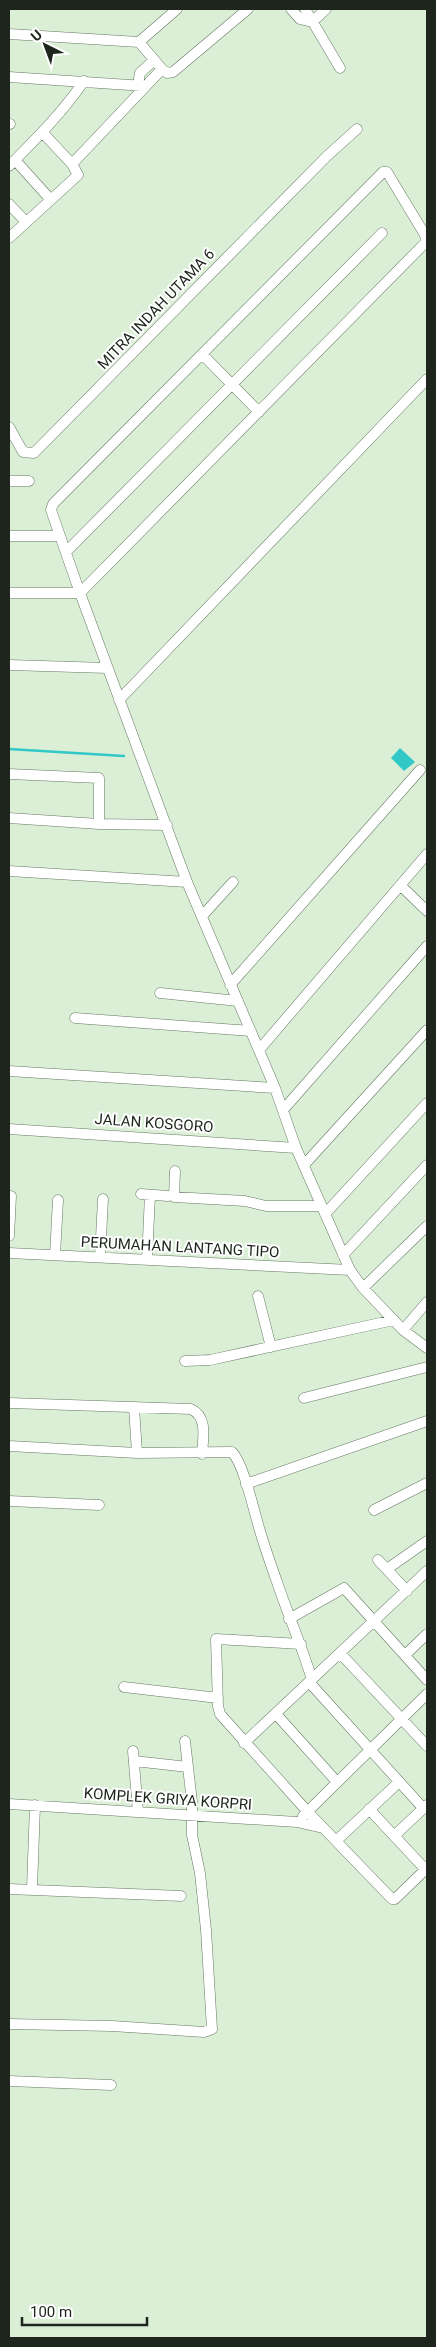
<svg xmlns="http://www.w3.org/2000/svg" width="436" height="2347" viewBox="0 0 436 2347" font-family="Roboto,sans-serif">
<rect width="100%" height="100%" fill="#daefd6"/>
<!-- water -->
<path fill="#32c8c8" d="M400,748L415,762L404,771L391,758Z"/>
<g fill="none" stroke-linecap="round" stroke-linejoin="round">
<!-- stream -->
<path stroke="#32c8c8" stroke-width="2.5" d="M9,749L124,756"/>
<defs>
<path id="minor" d="M291,9L300,19L312,22L326,9
M305,9L340,68
M9,34L139,42L162,69
M139,42L177,9
M9,77L145,86
M138,85L140,73L154,60
M9,124H10
M43,133L72,164
M15,160L51,200
M9,166C36,139 62,113 84,81
M9,204L26,222
M9,238L78,175L72,164L162,69L167,73L173,72L248,9
M202,354L259,412
M9,427L23,452L34,453L327,156L357,129
M9,481H29
M9,536H60
M66,552L382,233
M9,593H80L51,510L53,504L383,172H387L425,235L426,242L80,593L187,882L275,1088L296,1148L350,1270L363,1288L403,1330L427,1348
M9,665L108,668
M119,700L427,379
M9,774L99,778V824
M9,818L99,824L167,825
M9,871L187,882
M400,885L427,911
M203,915L233,882
M230,985L420,770
M160,993L238,1001
M75,1018L251,1031
M259,1050L427,854
M9,1071L275,1088
M283,1110L427,946
M9,1129L296,1148
M304,1165L427,1030
M175,1171L174,1197L245,1201L266,1206H321
M141,1194L168,1196
M325,1214L427,1103
M9,1236L11,1196
M9,1253L350,1270
M55,1255L58,1200
M343,1255L427,1165
M100,1257L103,1199
M147,1260L150,1195
M363,1288L427,1226
M258,1296L271,1347
M403,1330L427,1302
M185,1361L210,1360L394,1320
M304,1398L427,1367
M9,1403L191,1409C208,1417 203,1438 202,1454
M134,1407L137,1453
M9,1446L137,1453L232,1452C244,1464 254,1512 260,1531C265,1548 271,1565 277,1582C288,1615 302,1646 312,1680
M246,1484L427,1421
M9,1501L99,1505
M374,1510L427,1483
M378,1560L407,1591
M387,1569L427,1541
M289,1619L344,1588L427,1680
M301,1644L216,1639L218,1706L220,1714L307,1811L392,1899H395L427,1868
M340,1653L427,1746
M405,1655L427,1634
M309,1682L423,1808
M124,1687L218,1698
M276,1714L337,1782
M244,1743L427,1571
M133,1751L138,1812
M134,1761L188,1767
M9,1804L297,1822L323,1828
M369,1809L426,1870
M303,1816L427,1694
M394,1836L427,1805
M337,1840L399,1782
M9,1889L181,1896
M32,1889L35,1805
M9,2024L112,2026L204,2032L212,2029L206,1930L200,1873L192,1835V1802L185,1741
M9,2081L111,2085"/>
</defs>
<!-- minor casing -->
<use href="#minor" stroke="#667862" stroke-width="11"/>
<!-- minor -->
<use href="#minor" stroke="#fff" stroke-width="10"/>
</g>
<g text-anchor="middle" stroke-width="4" stroke-linejoin="round" paint-order="stroke">
<!-- street labels -->
<g font-size="15" fill="#1d251c" stroke="#fff">
<text transform="translate(156 309) rotate(-46)" y="5">MITRA INDAH UTAMA 6</text>
<text transform="translate(154 1123) rotate(4)" y="5">JALAN KOSGORO</text>
<text transform="translate(180 1247) rotate(3)" y="5">PERUMAHAN LANTANG TIPO</text>
<text transform="translate(168 1799) rotate(4)" y="5">KOMPLEK GRIYA KORPRI</text>
</g>
</g>
<!-- border -->
<rect width="436" height="2347" fill="none" stroke="#1d251c" stroke-width="20"/>
<!-- north arrow -->
<g transform="translate(45 45) rotate(318)" stroke="#ffffff" stroke-width="4" paint-order="stroke">
<path d="M0-4L9 19L0 12L-9 19Z" fill="#1d251c"/>
<text y="-8" font-size="14" font-weight="bold" text-anchor="middle" fill="#1d251c">U</text>
</g>
<!-- scale -->
<path d="M22 2317v8h125v-8" fill="none" stroke="#1d251c" stroke-width="2.5"/>
<text x="30" y="2317" font-size="15" fill="#1d251c" stroke="#ffffff" stroke-width="4" paint-order="stroke">100 m</text>
</svg>
